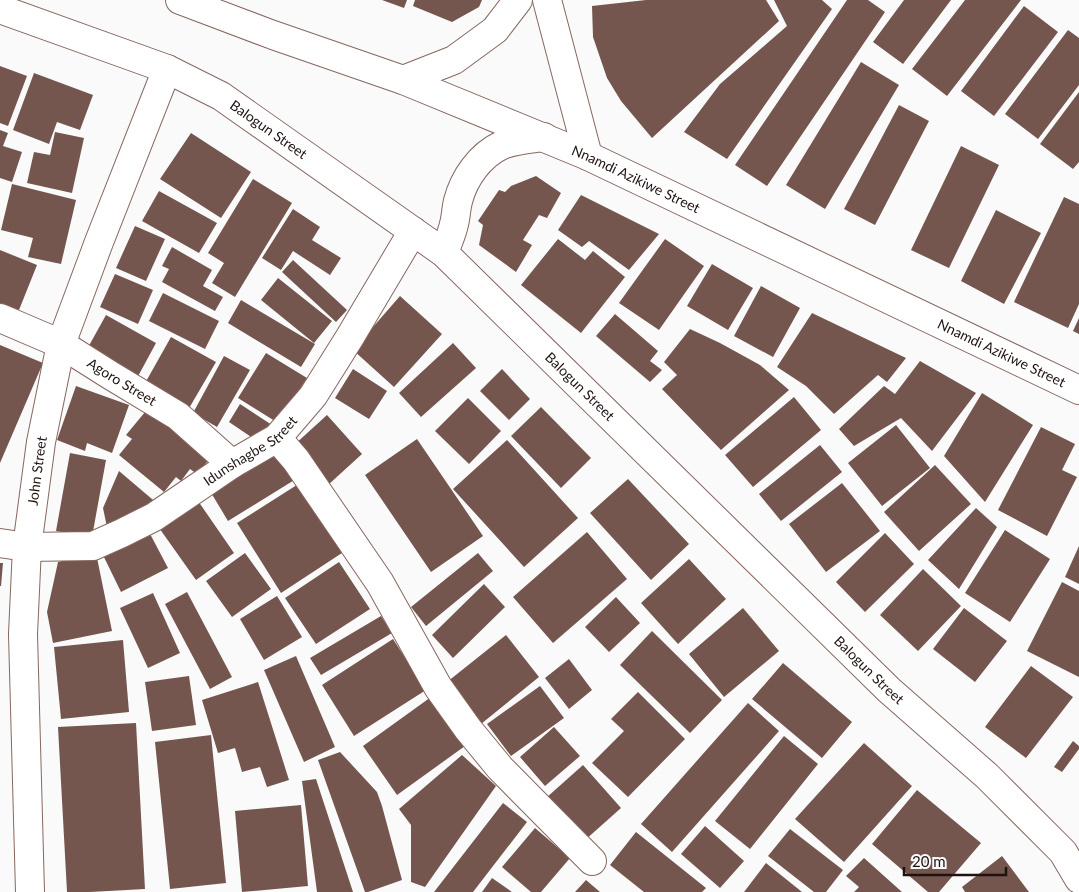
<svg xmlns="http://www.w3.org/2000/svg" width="1079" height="892" viewBox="0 0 1079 892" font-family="Lato,sans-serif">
<rect width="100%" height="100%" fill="#fafafa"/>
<!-- building -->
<path fill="#75564f" d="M382,0H407L404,8Z
M415,0H482L479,7L452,22L413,6Z
M646,0H766L779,21L652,138L621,101L607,78L593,37L592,6Z
M774,0H822L832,9L727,159L684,132L720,84L787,26Z
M847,0H868L885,12L767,186L735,165Z
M904,0H951L903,64L873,42Z
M965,0H1021L947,96L912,69Z
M1024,6L1058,32L994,116L961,91Z
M1068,30L1079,38V85L1038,139L1005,114Z
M861,62L899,85L825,209L786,185Z
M0,66L27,76L8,126L0,123Z
M34,73L93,95L80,130L57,122L49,144L13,130Z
M1079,92V162L1073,169L1040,144Z
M899,105L929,121L875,225L844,209Z
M0,130L8,133L3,146L22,152L12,182L0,178Z
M55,132L84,138L72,193L27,183L34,152L50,155Z
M191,133L251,172L221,218L160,179Z
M961,146L999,165L949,268L911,250Z
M536,176L561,193L547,218L539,215L523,240L532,245L516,272L479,245L483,225L478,221L499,190L505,192L511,186Z
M253,179L292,203L235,297L212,283L224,263L208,253Z
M12,184L76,200L61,264L28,257L33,238L1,230Z
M159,191L217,223L199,253L142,221Z
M581,195L659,234L629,270L589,241L582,247L558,230Z
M1064,197L1079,204V304L1068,328L1014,302Z
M293,209L320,227L312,240L341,258L330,275L293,251L281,270L262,258Z
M996,210L1041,233L1004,304L961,281Z
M135,226L165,239L146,281L116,268Z
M558,239L585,260L593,251L625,277L581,333L521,285Z
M665,239L704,266L659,330L619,303Z
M172,247L212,270L203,286L223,297L215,311L162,282L169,269L162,266Z
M0,250L37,265L19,310L0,303Z
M293,260L347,310L336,322L282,272Z
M712,264L753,288L728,330L687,306Z
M115,274L153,290L138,324L100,307Z
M278,278L332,321L314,343L261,300Z
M761,286L800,308L773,357L734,336Z
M163,293L219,321L205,349L149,321Z
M400,296L442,334L394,387L353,350Z
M241,300L315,344L301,367L228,323Z
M812,313L906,358L887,382L878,375L834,414L806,386L777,367Z
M615,314L658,351L650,361L662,370L650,382L596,336Z
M106,315L156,343L136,380L86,351Z
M1079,318V334L1073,331Z
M690,329L720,343L760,365L789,390L721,450L662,389L677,375L664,362Z
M171,337L216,362L188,410L144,385Z
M453,343L476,368L421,417L399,393Z
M0,345L43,363L0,463Z
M266,353L307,378L278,423L238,398Z
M224,356L250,370L217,427L193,413Z
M920,361L976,393L932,451L901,418L854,446L839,429L884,386L895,394Z
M353,369L387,391L369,419L335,398Z
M502,369L530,399L509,420L480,391Z
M76,386L129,405L112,453L87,443L85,451L57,440Z
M982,393L1033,425L985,502L944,456Z
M794,397L821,430L753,487L725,455Z
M468,398L501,431L469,464L435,431Z
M240,404L272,425L260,443L229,422Z
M150,406L212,456L197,474L190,469L181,481L176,477L164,492L119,455L132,439L126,435Z
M541,407L591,458L561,488L511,436Z
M327,415L362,454L328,485L293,446Z
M896,425L930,468L882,506L848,463Z
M1041,427L1075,444L1062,470L1077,477L1047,536L998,510Z
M417,439L483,536L431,572L365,475Z
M507,440L578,518L524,567L453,489Z
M820,445L842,472L781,521L759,494Z
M277,449L296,479L228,521L210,491Z
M70,453L106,460L92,537L56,531Z
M935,465L971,504L919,551L884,512Z
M119,471L159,505L108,532L103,508Z
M628,479L689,544L651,580L590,513Z
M300,483L345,551L281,593L237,523Z
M842,483L880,531L826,572L789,524Z
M196,498L234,553L196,580L157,525Z
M976,508L997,527L959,589L928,560Z
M148,530L168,568L121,592L102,553Z
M1005,530L1050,559L1010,622L965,593Z
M587,532L627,579L553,643L513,597Z
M885,533L914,564L865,612L836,582Z
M1079,546V584L1065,577Z
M96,553L112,631L53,643L47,612L58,562Z
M245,553L271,589L232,617L206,581Z
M478,553L493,571L426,626L411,607Z
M689,559L726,599L678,644L641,603Z
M339,562L370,609L316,644L285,598Z
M0,563H3L1,586H0Z
M923,569L961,606L918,651L880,615Z
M1062,582L1079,591V677L1027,651Z
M484,584L505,607L453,658L432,635Z
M187,592L232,677L210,689L165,604Z
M153,593L180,653L148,668L120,608Z
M277,596L302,637L264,660L240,619Z
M616,597L640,623L609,652L585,627Z
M743,608L779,651L724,697L689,654Z
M964,608L1007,641L975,682L933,649Z
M381,616L392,633L321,675L310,658Z
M652,631L722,700L690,733L620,665Z
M506,635L539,677L481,724L447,682Z
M393,639L426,690L354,736L322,685Z
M123,640L129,712L61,719L54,647Z
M296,656L335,747L304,762L264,670Z
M569,659L592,690L569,709L545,678Z
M783,663L852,722L822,758L752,699Z
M1031,666L1073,697L1026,758L985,727Z
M189,676L196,725L152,731L145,682Z
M258,682L289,780L267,787L260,767L242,772L235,748L218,753L202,700Z
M540,686L564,718L511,756L487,724Z
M638,692L685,739L628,797L592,763L624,731L611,719Z
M431,697L465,746L397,795L363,746Z
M748,703L779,731L672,852L641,824Z
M136,723L145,889L90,892H67L58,727Z
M554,727L580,756L545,786L520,757Z
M211,735L226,883L170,889L155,742Z
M784,736L818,764L750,849L715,821Z
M1073,741L1079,746V749L1062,772L1054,767Z
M864,743L912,786L844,862L795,819Z
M340,752L377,792L382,806L402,880L368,892H365L318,760Z
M462,755L496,786L425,887L411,882V825L399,809Z
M583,765L621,808L584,841L546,798Z
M316,779L353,892H317L302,781Z
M917,790L981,843L939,892H928L872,844Z
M503,803L527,822L473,892H434Z
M301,805L308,886L242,892L235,811Z
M705,826L744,861L720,888L681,854Z
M535,828L570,858L541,892H531L502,867Z
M790,829L843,870L826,892H814L768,856Z
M636,832L706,888L702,892H644L610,865Z
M1002,856L1029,892H965L962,887Z
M864,858L902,892H854L859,887L846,876Z
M766,863L802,892H744Z
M492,878L512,892H482Z
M586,880L600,892H575Z"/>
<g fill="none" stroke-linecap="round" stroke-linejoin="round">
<defs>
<g id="minor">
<path d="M547,0L588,156"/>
<path d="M403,80L454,60L495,30L518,0"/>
<path id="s1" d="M0,318L61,344L110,375L178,416L232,464"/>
<path d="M277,438L296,460L380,583L438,687L468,729L500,768L592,861"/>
<path id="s2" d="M0,543L27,547L93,546L122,533L154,517L232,464L277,438L313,396L350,337L413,231"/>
<path id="s3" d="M30,892L23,634L27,547L41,442L61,344L99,242L167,69"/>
</g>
<g id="secondary">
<path id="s4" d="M180,0L273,35L403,80L588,156L1079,390"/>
<path id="s5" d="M0,9L167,69L221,96L444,253L889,690L987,776L1063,852L1079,879"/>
<path d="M444,253C447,244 452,234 454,224C456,217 456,209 458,201C464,178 480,155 502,145C515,140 530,139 544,137"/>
</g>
</defs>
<!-- minor casing -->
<use href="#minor" stroke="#876760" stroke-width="30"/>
<!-- secondary casing -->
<use href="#secondary" stroke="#876760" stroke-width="30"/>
<!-- minor -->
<use href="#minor" stroke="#fff" stroke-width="28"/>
<!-- secondary -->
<use href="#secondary" stroke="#fff" stroke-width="28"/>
</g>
<g text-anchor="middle" stroke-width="5" stroke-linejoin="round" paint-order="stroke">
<!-- street labels -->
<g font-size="14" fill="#1f1310" stroke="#fafafa">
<text dy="5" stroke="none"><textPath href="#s5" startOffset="296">Balogun Street</textPath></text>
<text dy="5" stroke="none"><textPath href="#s4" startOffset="490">Nnamdi Azikiwe Street</textPath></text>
<text dy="5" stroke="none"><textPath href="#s4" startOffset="895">Nnamdi Azikiwe Street</textPath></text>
<text dy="5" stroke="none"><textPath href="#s1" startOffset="138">Agoro Street</textPath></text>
<text dy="5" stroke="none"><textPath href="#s5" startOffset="701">Balogun Street</textPath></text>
<text dy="5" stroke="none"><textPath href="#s2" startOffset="278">Idunshagbe Street</textPath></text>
<text dy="5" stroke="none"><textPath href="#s3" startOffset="422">John Street</textPath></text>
<text dy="5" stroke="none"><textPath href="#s5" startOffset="1106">Balogun Street</textPath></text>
</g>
</g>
<!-- scale -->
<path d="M904 867v8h102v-8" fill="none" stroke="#1f1310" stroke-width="2.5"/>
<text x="912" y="867" font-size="15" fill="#1f1310" stroke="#fafafa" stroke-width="4" paint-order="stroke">20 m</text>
</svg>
